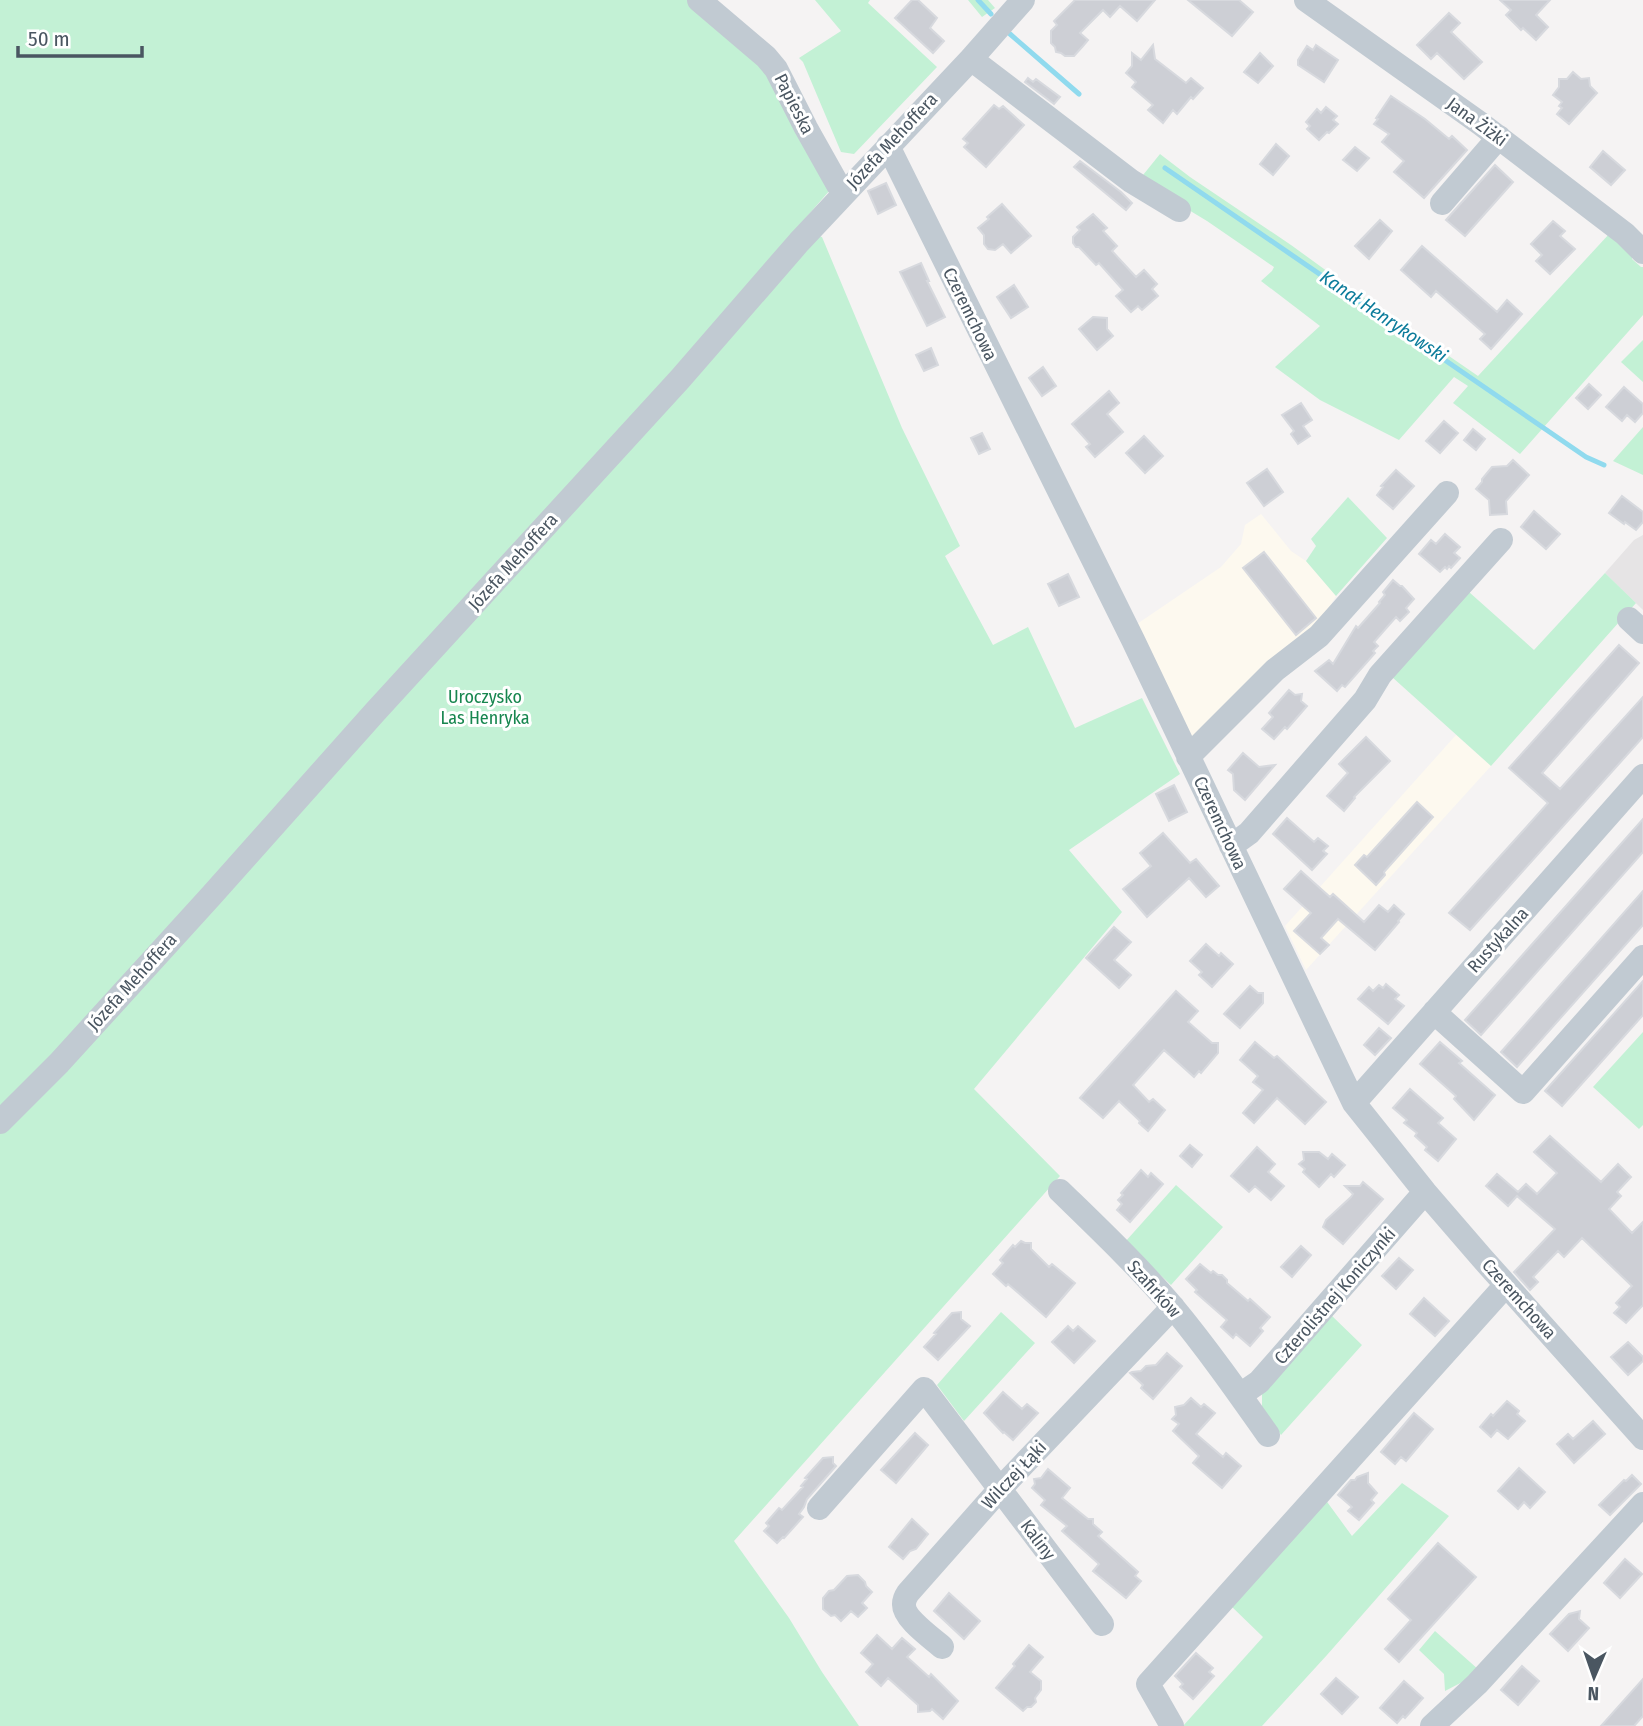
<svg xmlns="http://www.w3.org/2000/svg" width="1643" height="1726" viewBox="0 0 1643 1726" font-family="'Fira Sans Condensed',sans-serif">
<rect width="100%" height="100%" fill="#f5f3f3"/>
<!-- commercial -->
<path fill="#fdf9ef" d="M1261,514L1291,551L1306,561L1336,596L1320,623L1194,742L1137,624L1221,567L1241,544L1245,525Z
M1456,735L1491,766L1306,970L1285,926Z"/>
<!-- education -->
<path fill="#e6e4e5" d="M1643,535V610L1605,573L1634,540Z"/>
<!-- green -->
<path fill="#c3f1d5" d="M0,0H687L771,76L830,190L796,229L822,237L902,428L960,546L945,556L993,645L1028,627L1075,728L1142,698L1180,774L1069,850L1122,912L974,1089L1060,1176L734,1541L789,1618L822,1672L859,1726H0Z
M815,0H870L868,3L937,67L854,154L841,152L803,62L799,58L841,31Z
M968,0H988L995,8L982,17Z
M1160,154L1190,177L1291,245L1353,290L1478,376L1610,233L1632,253V259L1641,267H1643V315L1520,454L1453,403L1468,386L1454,377L1399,440L1320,400L1275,367L1320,326L1261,281L1272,271L1274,267L1207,221L1139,180Z
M1643,340V382L1621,362Z
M1643,427V475L1613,461Z
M1348,497L1387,538L1336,596L1306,561L1316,546L1311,539Z
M1605,573L1636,603L1491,766L1392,677L1469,592L1534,650Z
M1643,1032V1125L1639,1129L1593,1087Z
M1176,1185L1223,1227L1171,1285L1125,1242Z
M1001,1312L1035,1343L964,1421L937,1385Z
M1331,1315L1362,1345L1281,1435L1262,1407V1391Z
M1402,1483L1449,1516L1327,1655L1262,1726H1183L1263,1637L1229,1604L1325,1499L1352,1536Z
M1435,1631L1479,1670L1470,1678L1445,1691L1444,1674L1419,1650Z"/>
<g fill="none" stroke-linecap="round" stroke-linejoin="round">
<!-- stream -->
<path stroke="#90daee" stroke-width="5" d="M978,0L991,14
M1010,34L1079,94
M1165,168L1586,457L1604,465"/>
</g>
<!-- building -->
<path fill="#cdcfd5" stroke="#d7d9de" stroke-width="2" d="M912,0H918L937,18L930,28L944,41L933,53L895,18Z
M1075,0H1155L1137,21L1120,6L1110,17L1103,10L1080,33L1088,40L1083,46L1074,56H1065L1061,53L1056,52L1055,47L1051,43V31L1057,25L1054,21Z
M1188,0H1239L1253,12L1232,36Z
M1500,0H1550L1536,15L1548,27L1536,40L1523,28L1521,30L1506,15L1511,10Z
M1449,13L1460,23L1451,32L1482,62L1464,79L1437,53L1431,59L1417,45Z
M1153,45L1155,59L1186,83L1191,78L1203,88L1193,99L1191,97L1177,114L1173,110L1163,123L1148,110L1153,105L1132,87L1136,82L1126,73L1132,66V53L1141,60Z
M1316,45L1338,60L1324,82L1298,65V60L1307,46L1313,50Z
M1260,53L1273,66L1258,83L1244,72Z
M1573,72L1581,79L1589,78L1590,86L1597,93L1569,124L1557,114L1562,108L1559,106L1562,102L1553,95L1559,87V79H1567Z
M1028,78L1033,82L1036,79L1060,97L1054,104L1025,82Z
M1391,96L1425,119L1449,139L1452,136L1467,150L1424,198L1394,172L1404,161L1382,142L1389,134L1374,124L1378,119L1376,118Z
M994,105L999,109L1003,106L1024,125L986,167L964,147L968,143L963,139Z
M1326,107L1337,116L1333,120L1338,124L1329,133L1327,132L1319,140L1307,129L1310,126L1306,122L1317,109L1321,113Z
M1276,144L1289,156L1273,175L1260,164Z
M1355,147L1369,158L1357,171L1343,160Z
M1603,151L1625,170L1611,185L1590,167Z
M1080,161L1121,192L1132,203L1126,210L1074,167Z
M1495,165L1513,182L1465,236L1446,220Z
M886,183L896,205L878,214L868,191Z
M1002,204L1031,236L1011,253L1003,244L995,250L988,249L984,244V235L978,228L989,219L987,217Z
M1093,214L1107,228L1103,231L1117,246L1112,251L1136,277L1144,270L1157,284L1152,289L1158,296L1142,310L1138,306L1131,312L1116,296L1123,290L1099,263L1096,265L1079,247H1076L1073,243V237L1080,230L1077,227Z
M1380,220L1392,231L1369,259L1355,246Z
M1553,221L1565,231L1560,236L1575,249L1550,274L1536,261L1542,255L1531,244Z
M1422,246L1497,312L1507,300L1522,314L1491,349L1480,339L1485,334L1436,291L1431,297L1401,270Z
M921,263L929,281H927L945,317L927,326L900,272Z
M1014,285L1028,307L1011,318L997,297Z
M1093,317L1107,318V329L1113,336L1097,350L1079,329Z
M931,348L938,365L924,371L916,355Z
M1043,367L1056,386L1042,396L1029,378Z
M1589,384L1601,395L1588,409L1576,398Z
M1624,387L1643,404V413L1635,422L1627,415L1622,421L1606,407Z
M1109,391L1119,403L1107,414L1123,432L1095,457L1086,447L1090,444L1072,424Z
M1301,403L1312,420L1303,426L1310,436L1298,444L1291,434L1294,431L1282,415Z
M1444,421L1458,433L1440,453L1426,441Z
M1473,429L1485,439L1476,450L1464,440Z
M982,433L990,449L979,454L971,438Z
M1144,436L1163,456L1145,473L1126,453Z
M1513,460L1529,475L1506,501L1507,514L1490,515L1489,500L1476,489L1482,482V479L1492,467L1507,466Z
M1267,469L1283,492L1264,506L1247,483Z
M1396,470L1414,486L1393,509L1377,495L1383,487L1381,486Z
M1622,496L1643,512V522L1636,530L1625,522L1624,524L1609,513Z
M1534,511L1560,534L1546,549L1521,527Z
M1445,534L1460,547L1454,553L1460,558L1451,568L1449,566L1447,569L1445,567L1440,572L1419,554L1431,540L1436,544Z
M1264,552L1316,618L1296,635L1243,568Z
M1068,574L1079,597L1059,606L1048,584Z
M1393,580L1400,586H1402L1414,599L1406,608L1409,612L1400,621L1396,617L1374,642L1378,646L1373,651L1375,653L1345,687L1342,685L1337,691L1315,671L1329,660L1333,664L1356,626L1358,628L1380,603L1379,602L1385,595L1383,592Z
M1619,645L1639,663L1542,773L1560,789L1643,697V737L1470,930L1449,913L1548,803L1509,768Z
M1289,690L1295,695L1302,694L1301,701L1307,706L1287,729L1285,727L1274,739L1262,729L1273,717L1269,713Z
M1366,737L1390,761L1354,797L1355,798L1344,811L1327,796L1348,773L1339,764Z
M1243,753L1259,767L1275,765L1245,800L1234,790L1233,774L1228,770Z
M1174,785L1187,812L1169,821L1156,794Z
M1417,802L1433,817L1384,872L1385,875L1376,885L1355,865L1364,855L1367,857Z
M1287,818L1314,842L1318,838L1328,846L1323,851L1327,854L1312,870L1273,834Z
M1643,819V852L1481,1035L1465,1020Z
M1163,833L1190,863L1196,859L1219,886L1206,897L1189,878L1147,917L1123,889L1151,866L1140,853Z
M1301,871L1330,897L1333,894L1364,922L1379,905L1388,912L1394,905L1404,914L1398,921L1399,922L1375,950L1338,919L1321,938L1329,945L1320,954L1294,931L1311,913L1284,889Z
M1643,891V925L1517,1067L1501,1052Z
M1114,927L1131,942L1114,960L1131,975L1119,988L1086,958Z
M1206,944L1219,956L1221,953L1233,964L1212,987L1199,975L1202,972L1190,961Z
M1643,981V1015L1562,1106L1545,1091Z
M1386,984L1399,995L1395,999L1404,1006L1388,1024L1358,999L1369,987L1373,991L1379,985L1383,988Z
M1250,986L1258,993H1263V1003L1240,1028L1224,1014Z
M1176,991L1198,1011L1188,1022L1212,1043H1218V1053L1201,1073L1199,1071L1194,1077L1164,1050L1133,1085L1149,1102L1153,1099L1165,1110L1148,1131L1139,1123L1140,1121L1119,1101L1103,1118L1080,1098Z
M1379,1028L1391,1038L1375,1055L1364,1045Z
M1255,1042L1274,1058L1277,1056L1326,1102L1305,1124L1277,1098L1254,1123L1243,1113L1263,1090L1253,1082L1258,1076L1240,1060Z
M1440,1042L1462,1061L1459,1063L1495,1095L1474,1120L1454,1099L1456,1096L1420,1064Z
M1410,1089L1443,1118L1438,1123L1456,1139L1438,1161L1425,1150L1427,1147L1415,1136L1417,1133L1404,1123L1407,1120L1393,1108Z
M1550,1136L1601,1182L1618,1164L1631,1177L1617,1192L1621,1196L1609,1209L1632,1233L1643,1222V1305L1626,1323L1614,1313L1620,1307L1616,1303L1632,1286L1582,1238L1564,1257L1558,1251L1533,1277L1538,1282L1530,1290L1514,1272L1555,1229L1517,1196L1508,1206L1486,1186L1497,1174L1518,1192L1526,1184L1537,1194L1557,1173L1534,1152Z
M1190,1145L1202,1155L1192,1167L1180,1156Z
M1257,1147L1275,1164L1268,1172L1284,1186L1271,1200L1255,1186L1249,1192L1231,1176Z
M1303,1152H1319L1328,1159L1332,1154L1345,1165L1334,1177L1331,1174L1319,1187L1303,1172L1305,1169L1299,1164L1304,1160Z
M1141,1170L1148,1177L1151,1173L1163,1184L1130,1222L1117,1210L1122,1204L1118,1200L1123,1195L1121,1193Z
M1363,1182L1383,1199L1343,1244L1323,1227L1326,1220L1351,1197L1353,1194L1345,1186H1360Z
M1021,1241L1025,1243H1031V1249L1049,1267L1052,1264L1075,1283L1046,1317L1008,1284L1006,1286L993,1274L1003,1263L1000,1260L1013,1245L1015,1247Z
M1301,1246L1311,1255L1292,1277L1281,1267Z
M1399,1258L1413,1270L1396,1289L1382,1276Z
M1200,1264L1211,1273L1213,1271L1218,1275H1222L1227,1280V1283L1248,1301L1250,1299L1270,1317L1260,1328L1263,1331L1250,1346L1236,1334L1233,1338L1221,1327L1227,1320L1195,1292L1197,1290L1186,1279Z
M1424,1298L1449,1321L1435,1336L1410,1314Z
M961,1312V1319L970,1326L938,1360L924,1347L936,1334L934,1333L952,1313Z
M1068,1326L1073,1331L1078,1326L1095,1341L1074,1363L1052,1342Z
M1628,1342L1643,1357V1361L1628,1375L1611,1357Z
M1167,1353L1182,1366L1153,1399L1141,1388L1143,1385L1130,1373L1132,1372L1141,1371L1146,1366L1156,1365Z
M1003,1392L1022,1409L1027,1404L1038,1413L1013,1440L1004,1432L1003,1433L984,1413Z
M1191,1398L1201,1407L1204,1404L1215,1413L1196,1434L1223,1457L1226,1453L1241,1466L1222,1488L1193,1463L1199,1456L1173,1431L1179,1424L1172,1419L1176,1415L1175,1407L1184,1405Z
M1507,1401L1519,1411L1517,1414L1525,1421L1508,1439L1497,1430L1491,1437L1480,1427L1491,1414L1493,1416Z
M1414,1413L1433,1429L1406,1461L1401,1457L1395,1464L1381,1452Z
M1593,1421L1605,1434L1574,1463L1557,1444L1568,1434L1573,1439Z
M915,1433L928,1445L896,1483L881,1470Z
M833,1457V1463L836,1466L807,1499L804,1507L799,1514L803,1517L784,1538L783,1537L777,1543L764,1531L769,1526L766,1523L779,1508L782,1510L803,1487L801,1486L807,1479L805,1478L823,1458Z
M1519,1468L1545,1492L1530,1508L1524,1502L1518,1509L1498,1491Z
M1048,1469L1070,1488L1062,1498L1088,1519H1093V1524L1102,1532L1098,1536L1138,1572L1135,1576L1141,1581L1126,1598L1093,1571L1099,1564L1062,1531L1067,1526L1041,1505L1045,1500L1032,1488L1035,1484L1034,1479L1041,1478Z
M1368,1473V1483L1377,1493L1371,1500L1374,1503L1359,1520L1348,1511L1352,1507L1338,1495L1351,1480H1355L1357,1477Z
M1632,1475L1641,1484L1610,1515L1599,1505L1624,1480L1626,1481Z
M912,1519L928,1534L916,1549L910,1551L903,1559L889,1547Z
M1438,1543L1476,1577L1399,1662L1385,1649L1411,1620L1388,1599Z
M1625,1559L1642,1574L1620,1598L1604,1583Z
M858,1575L865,1582L866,1586L872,1592L862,1603L867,1608L858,1617L851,1611L841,1621L835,1615L831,1616L823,1609V1598L829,1591L834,1590L847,1576Z
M949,1593L980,1621L964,1639L934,1611Z
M1580,1611L1579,1619L1589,1628L1568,1651L1550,1634L1569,1614Z
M877,1635L892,1649L902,1638L915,1649L907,1657L929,1677L931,1674L958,1701L943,1719L932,1709L930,1711L918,1712V1705L888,1678L881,1686L866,1672L873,1664L861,1653Z
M1029,1645L1043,1657L1030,1672L1041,1681V1690L1035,1698L1036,1702L1031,1707H1027L1023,1711L996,1688L1015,1666L1013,1664Z
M1196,1653L1213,1668L1209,1672L1214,1676L1193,1699L1180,1687L1183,1684L1175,1676Z
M1522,1666L1539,1681L1518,1705L1501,1690Z
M1336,1678L1358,1697L1342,1714L1321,1694Z
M1643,1679V1716L1634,1726H1601Z
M1404,1681L1423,1698L1405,1718L1403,1716L1397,1723L1380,1708Z"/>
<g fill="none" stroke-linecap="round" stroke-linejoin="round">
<!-- minor -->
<path stroke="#c1cad2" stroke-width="24" d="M699,0L766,57L776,69L806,128L838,185L845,192
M1306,0L1481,124L1625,234L1643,252
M971,59L1131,181L1179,210
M888,146L1133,640L1354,1103L1425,1192L1482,1258L1643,1438
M1442,203L1499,137
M1629,619L1643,632
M1188,757L1275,670L1319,636L1447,493
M1231,846L1249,833L1365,700L1380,675L1501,540
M1434,1012L1523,1092L1643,957
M1354,1103L1643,776
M0,1122L59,1063L211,896L375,712L680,379L799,242L971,59L1023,0
M1060,1191C1098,1228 1137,1265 1172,1306C1206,1347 1237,1391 1268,1435
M1240,1395L1259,1382L1425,1192
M819,1508L924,1389L1102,1624
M942,1647C932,1638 903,1618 904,1604C904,1600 906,1596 908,1593L1000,1489L1173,1307
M1172,1726L1148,1684L1506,1285
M1432,1726L1477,1684L1643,1504"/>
</g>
<g text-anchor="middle" stroke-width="6" stroke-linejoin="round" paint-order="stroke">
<!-- street labels -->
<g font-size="18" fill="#4a5661" stroke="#fff">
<text transform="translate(794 104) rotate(63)" y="6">Papieska</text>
<text transform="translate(1477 122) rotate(36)" y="6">Jana Żiżki</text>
<text transform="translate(892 141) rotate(-47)" y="6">Józefa Mehoffera</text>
<text transform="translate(970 314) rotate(64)" y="6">Czeremchowa</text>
<text transform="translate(513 562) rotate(-48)" y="6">Józefa Mehoffera</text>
<text transform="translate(1220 823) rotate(65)" y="6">Czeremchowa</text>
<text transform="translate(1498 940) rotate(-48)" y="6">Rustykalna</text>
<text transform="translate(132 982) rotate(-48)" y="6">Józefa Mehoffera</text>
<text transform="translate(1154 1289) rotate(48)" y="6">Szafirków</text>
<text transform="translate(1335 1296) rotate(-49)" y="6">Czterolistnej Koniczynki</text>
<text transform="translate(1519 1299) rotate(48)" y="6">Czeremchowa</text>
<text transform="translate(1014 1475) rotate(-47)" y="6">Wilczej Łąki</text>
<text transform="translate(1038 1540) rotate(53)" y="6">Kaliny</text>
</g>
<!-- park labels -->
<g font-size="18" fill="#17864f" stroke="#fff">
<text x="485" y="703">Uroczysko<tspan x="485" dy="21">Las Henryka</tspan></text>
</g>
<!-- water labels -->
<g font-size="19" font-style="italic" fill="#0c7c9b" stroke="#fff">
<text transform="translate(1384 316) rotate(34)" y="7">Kanał Henrykowski</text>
</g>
</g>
<!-- north arrow -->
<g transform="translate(1594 1677) rotate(182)" stroke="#ffffff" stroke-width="5" paint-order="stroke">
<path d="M0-5L12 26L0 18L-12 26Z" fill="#4a5661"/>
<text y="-10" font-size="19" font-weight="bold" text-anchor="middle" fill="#4a5661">N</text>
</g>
<!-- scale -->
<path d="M18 46v10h124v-10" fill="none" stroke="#4a5661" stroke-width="3.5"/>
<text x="28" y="46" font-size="21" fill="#4a5661" stroke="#ffffff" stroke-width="5" paint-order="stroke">50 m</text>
</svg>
